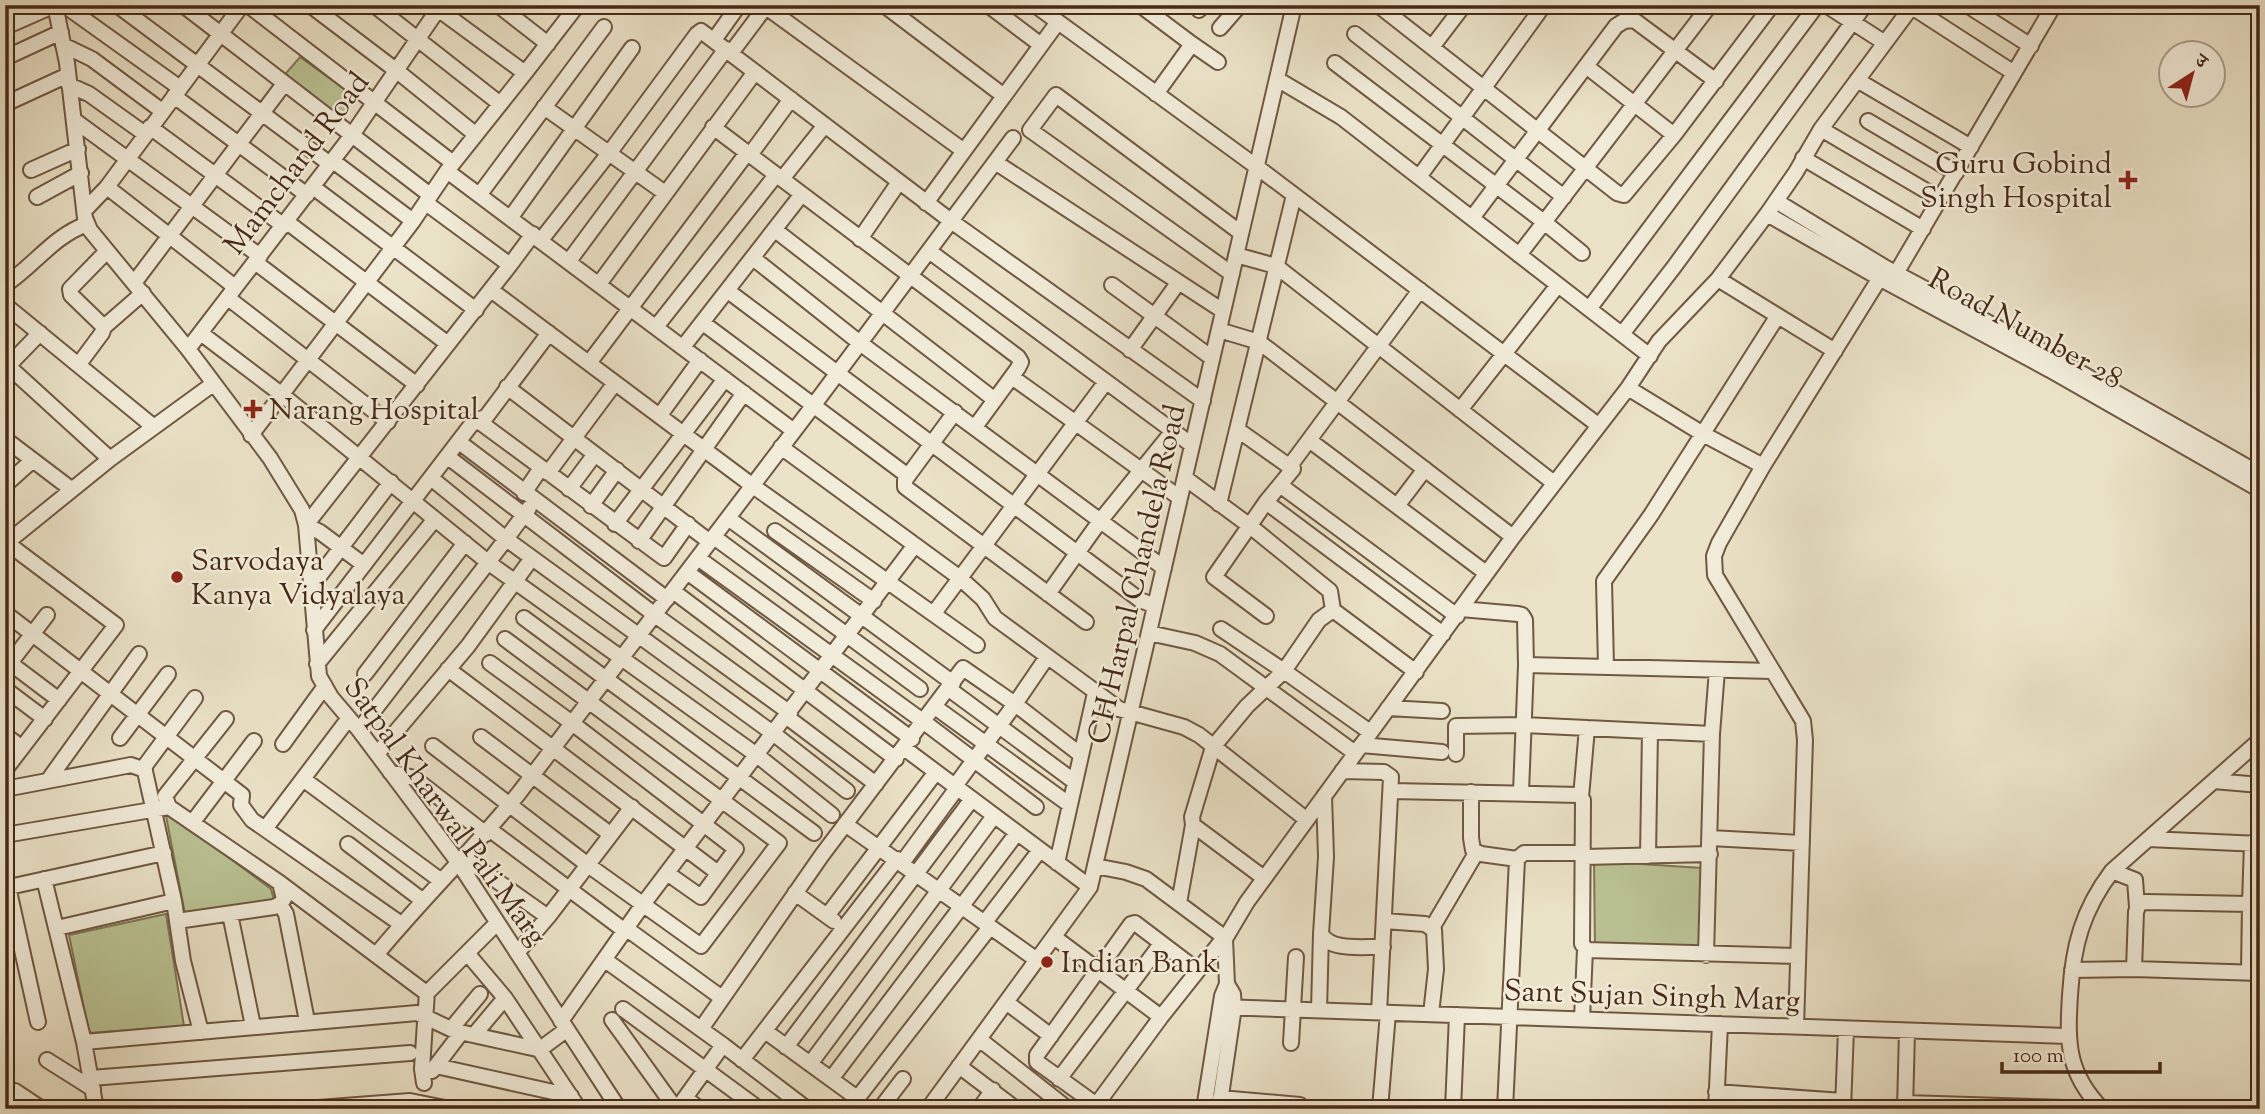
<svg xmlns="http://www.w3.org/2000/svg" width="2265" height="1114" viewBox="0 0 2265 1114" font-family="'Sorts Mill Goudy','Noto Serif Devanagari',serif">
<rect width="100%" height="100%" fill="#ebe3c8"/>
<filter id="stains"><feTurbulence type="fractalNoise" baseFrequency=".00286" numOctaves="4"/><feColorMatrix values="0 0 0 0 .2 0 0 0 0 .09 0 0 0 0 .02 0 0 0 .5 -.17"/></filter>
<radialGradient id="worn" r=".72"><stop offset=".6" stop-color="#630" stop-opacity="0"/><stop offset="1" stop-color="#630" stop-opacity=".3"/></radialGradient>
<!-- green -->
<path fill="#bac394" stroke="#807655" stroke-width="2" d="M300,57L357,98L338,121L281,79Z
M172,815L271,889L276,907L186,919L166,816Z
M1594,861L1702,868L1701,950L1595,949Z
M166,914L184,1026L89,1033L69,935Z"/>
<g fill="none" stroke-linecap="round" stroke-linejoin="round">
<defs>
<path id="minor" d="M55,5L67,63L85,218L90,230L188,349L270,458L302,510L306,525L319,676L331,697L359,730L458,862L619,1109
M64,5L180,88
M117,5L330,164
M183,5L430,195
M248,5L453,163
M310,5L397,71L475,134
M374,5L499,103
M498,5L548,44
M884,5L1004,96L1058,22
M988,5L1041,45
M1035,5L1257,167L1598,425
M1140,5L1192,44L1156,94
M1378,5L1617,193L1624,195L1674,135L1772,5
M1826,5L1885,43
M1967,5L2031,46
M766,7L964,151
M1912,7L2014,73
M1199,10L1203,5
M5,27L55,5
M1220,28L1240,5
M1355,34L1564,197
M714,40L739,5
M1192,44L1218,62
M63,45L92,59L162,111
M1432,47L1464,5
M731,53L767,5
M5,58L61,32
M1335,63L1544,222L1582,253
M1586,66L1674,135
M525,73L576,7
M1277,79L1341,117L1650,356
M1857,80L1971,147
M69,85L89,94L145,134
M174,96L307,195
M5,104L68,75
M544,107L665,193
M74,120L260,256
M1868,121L1956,173
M150,127L284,226
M713,127L1018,357L1021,362L1018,368L975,427
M1821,129L1940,199
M750,155L791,99
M1803,158L1923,229
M333,161L413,221
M995,162L1223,311
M31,170L78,149
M447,171L794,431
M1419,177L1544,5
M782,179L825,125
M107,187L235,287
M313,187L476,310
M480,194L604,27
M37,197L81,173
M1776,201L1886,268L2053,357L2260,474
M926,203L1004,96
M85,210L107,187L242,5
M1767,214L1881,279L2050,370L2260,490
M511,217L632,48
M1472,218L1616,26L1624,21L1634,20L1716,81
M287,222L448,344
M775,230L995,400
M860,239L899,182
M541,240L610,152L697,34L701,31L951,221L1203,401
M929,251L1192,445
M1236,255L1276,266L1554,483
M1519,255L1710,5
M753,258L860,343L1164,568
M569,261L726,49
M255,262L417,385
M510,265L533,234
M1232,274L1030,130L1056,95L1241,233
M1718,279L1835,351
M1891,282L2054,5
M134,283L284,84
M599,284L755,72
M5,285C35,265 52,237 87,224
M1112,285L1212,358
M491,290L753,486L977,645
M728,291L1140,600L1155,606
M228,298L388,422
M5,305L154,427
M1589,309L1817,5
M703,323L908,476
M104,327L143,293
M656,327L776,175
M1219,330L1259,342L1513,537
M202,334L281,394L489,563L758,756L832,815
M1622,334L1674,267L1865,5
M683,347L802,194
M188,349L352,135L441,5
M1130,350L1178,283
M589,363L747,153
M79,364L102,333L104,327L71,295L70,289L106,252
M8,366L110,459
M5,369L40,333
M1012,377L1180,498
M507,387L710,542
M1628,388L1703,434L1763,466
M1460,410L1558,285
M955,412L905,480V487L1086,622
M660,415L700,360
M477,420L664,558L688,524
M1238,430L1293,469
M251,435L413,221L447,171L525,73L438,9
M5,439L71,489
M1309,440L1486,573
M459,442L667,599
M781,447L960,578L983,599L995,618L1119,709L1184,727L1199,735L1307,820
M448,457L655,615L790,713
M548,473L615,383
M431,478L506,539L529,508
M1185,478L1250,526L1330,591L1333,610L1416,672
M5,485L33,460
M1280,485L1457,616
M569,489L595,454
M524,493L541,468
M1266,502L1443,634
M1219,504L1294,195
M591,506L617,470
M1397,506L1425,469
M728,518L953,683
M615,524L725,379
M775,531L874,601
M714,537L920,689
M639,541L744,393
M5,544L110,459L213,384
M698,558L924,722L1036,807
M364,565L320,532L306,525L510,265L426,203
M687,572L912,739
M311,587L391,482
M673,591L896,759
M1048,594L1100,521L1173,431
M1461,609L1518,614L1522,615L1525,620L1526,665L1521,792
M1333,610L1319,620L1284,671L1370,732
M5,613L242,795L241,805L252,820L401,924
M934,613L1105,383
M47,615L10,663L59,700
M1266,616L1214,577L1266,502L1293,469L1292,463L1420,290
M524,618L814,833
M314,630L471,425L477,420L486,417L549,333
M1149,633L1195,643L1220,654L1355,753
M490,663L572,723L736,849L701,897L667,873
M317,664L435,519
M1526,665L1772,671
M1606,667L1604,581L1651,515L1777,317
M448,669L718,873
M365,674L465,543
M5,689L45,719
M949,689L1075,782
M195,698L144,767L174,901L183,961L201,1032
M935,707L1070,805
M1388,708L1442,711
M787,717L876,784
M359,730L506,539L774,734L847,791
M5,735L22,748
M481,737L610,834
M120,738L168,674
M283,744L325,686
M1361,745L1442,752
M433,746L588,865L701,946L779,843L505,639
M904,748L1090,887
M377,754L468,646L532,558
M1456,754V726L1524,725L1712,734
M5,770L116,625L7,543
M1342,771L1384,772L1391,777L1379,1012
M390,772L414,778L486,834
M49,779L139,654
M303,779L440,880
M2214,781L2260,785
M955,786L1015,704L1081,755
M5,789L131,765L145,770
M1391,791L1579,795L1583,800L1582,944L1587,950L1798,956
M1471,792V838L1473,850L1481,854L1517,859
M1324,796L1326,857L1321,934C1331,952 1365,946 1383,947
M1581,797L1587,728
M169,807L165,796L226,719
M192,823L254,741
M845,824L1037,960
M1193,825L1264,878
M265,829L349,718
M489,829L625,931
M5,835L169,807L280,883L425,992L430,990L497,923
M1710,838L1802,843
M2148,839L2260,844
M348,844L422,900
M1648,856L1650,731
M463,857L548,917
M1584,857L1710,854
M902,863L957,788
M1057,863L1095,693
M1095,866L1126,872L1146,879L1224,937
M2112,871L2135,880L2137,907
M5,873L38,1022
M44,879L84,1042L96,1109
M280,883L284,899L280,904L286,914L307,1021
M9,887L164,853
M795,893L834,921
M1179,903L1193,825L1192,817L1213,747L1247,706L1284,671L1221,629
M2250,904L2252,843
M230,914L253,1026
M827,916L936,772
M177,921L274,907L280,904
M1384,921L1425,924L1434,930L1436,969L1431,1014
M985,922L1040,850
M57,928L174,901
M1432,928L1476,853
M627,929L722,998
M1054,937L1161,1017
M467,953L505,998L579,1109
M517,953L548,917L632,807
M376,955C422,899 474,849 519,793L813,406L1013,138
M1706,955L1712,734L1717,670
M605,960L723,1045L677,1109
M2134,969L2136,912L2139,904L2145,902L2250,904L2249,972
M2072,970L2134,969L2260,973
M1006,1002L1051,1036
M1221,1007L2067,1036
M623,1009L759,1109
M1319,1010L1321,934
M1582,1019L1585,949
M612,1020L676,1109
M561,1021L644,903L915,545
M1796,1027L1805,740L1803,721L1715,575L1714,556L1719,543L1763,466L1886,268
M451,1029L480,994
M701,1029L822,855L963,668L1015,704L1047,657
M765,1031L857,1098
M474,1035L505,998
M979,1039L1068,1109
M84,1042L417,1013L455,1031L537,1049L543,1047L566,1030
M1291,1043L1296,957
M723,1045L807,1109
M786,1047L972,799
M47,1060L93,1089
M742,1060L897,859
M810,1064L994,816
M436,1066L571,1096
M959,1066L1016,1109
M432,1071L461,1033
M91,1078L410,1053
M831,1079L1017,833
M1059,1079L1161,944
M424,1083L422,1069L427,991
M15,1091L42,1109
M1716,1092L1843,1101
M685,1098L700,1109
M1220,1098L1300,1105
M1906,1103L2098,1109
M1097,1104L1161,1017L1227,934
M305,1109L410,1101L450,1109
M849,1109L990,927
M880,1109L903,1079
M928,1109L1090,887L1294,5
M979,1109L993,1090
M1102,1109L1037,1062V1055L1131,924L1135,923L1197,970
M1204,1109L1222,996L1227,984L1225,939L1247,902L1513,537L1628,388L1659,341L1718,279L1767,214L1796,172L1821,129L1913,5
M1219,1109L1234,1007L1233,994L1227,984
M1380,1109L1388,1013
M1453,1109L1457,1015
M1505,1109L1517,859L1524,853H1584
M1716,1109L1720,1024
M1843,1109L1846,1029
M1905,1109L1907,1031
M2102,1109C2067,1073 2067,1043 2070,995C2073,946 2082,911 2112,871L2260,740"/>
</defs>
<!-- minor casing -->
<use href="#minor" stroke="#705842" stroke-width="18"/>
<!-- minor -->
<use href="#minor" stroke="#f2eddb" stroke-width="14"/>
</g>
<!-- markers -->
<g fill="#8f2418" stroke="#f2eddb" stroke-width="2.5">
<path d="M2124.5 169.5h7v7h7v7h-7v7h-7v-7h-7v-7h7z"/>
<path d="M249.5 398.5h7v7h7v7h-7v7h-7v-7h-7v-7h7z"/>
<circle cx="177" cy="577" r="7"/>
<circle cx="1047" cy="962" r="7"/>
</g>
<g text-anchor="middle" stroke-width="5" stroke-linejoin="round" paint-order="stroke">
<!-- street labels -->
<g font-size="30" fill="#472916" stroke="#f2eddb">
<text transform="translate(296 163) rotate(-53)" y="10">Mamchand Road</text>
<text transform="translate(2026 328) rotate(29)" y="10">Road Number 28</text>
<text transform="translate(1136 574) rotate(-77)" y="10">CH Harpal Chandela Road</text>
<text transform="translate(446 811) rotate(54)" y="10">Satpal Kharwal Pali Marg</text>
<text transform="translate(1652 995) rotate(2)" y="10">Sant Sujan Singh Marg</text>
</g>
<!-- poi labels -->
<g font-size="30" fill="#472916" stroke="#f2eddb" text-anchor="start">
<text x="2112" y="173" text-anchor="end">Guru Gobind<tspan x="2112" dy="34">Singh Hospital</tspan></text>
<text x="269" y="419">Narang Hospital</text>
<text x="191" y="570">Sarvodaya<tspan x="191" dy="34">Kanya Vidyalaya</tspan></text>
<text x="1061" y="972">Indian Bank</text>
</g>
</g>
<!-- margin -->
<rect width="2265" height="1114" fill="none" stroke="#ebe3c8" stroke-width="28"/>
<rect x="7" y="7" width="2251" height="1100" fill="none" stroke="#472916" stroke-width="3.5"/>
<rect x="14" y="14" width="2237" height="1086" fill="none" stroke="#472916" stroke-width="2"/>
<!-- north arrow -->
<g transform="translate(2192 74) rotate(36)"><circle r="33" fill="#f2eddb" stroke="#ae9f8c" stroke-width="2"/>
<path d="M0-5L12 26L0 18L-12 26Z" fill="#8f2418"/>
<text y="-10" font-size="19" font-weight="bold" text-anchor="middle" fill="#472916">उ</text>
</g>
<!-- scale -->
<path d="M2002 1062v10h158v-10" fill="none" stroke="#472916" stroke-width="3.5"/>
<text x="2013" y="1062" font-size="21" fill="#472916" stroke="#f2eddb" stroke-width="5" paint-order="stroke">100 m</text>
<rect width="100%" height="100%" filter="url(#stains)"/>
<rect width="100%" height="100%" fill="url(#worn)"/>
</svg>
